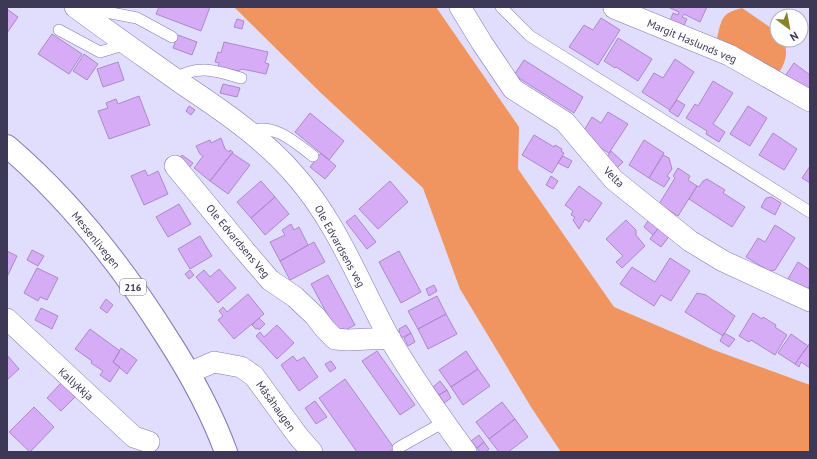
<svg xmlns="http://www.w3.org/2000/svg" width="817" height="459" viewBox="0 0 817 459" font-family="'PT Sans',sans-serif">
<rect width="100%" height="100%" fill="#e0defc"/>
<!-- green -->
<path fill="#f09460" d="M234,7H436L519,127L518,169L614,307L714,350L810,385V452H561L531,407L460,289L423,188L321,93Z
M742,8L777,32V40H784C788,55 786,62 778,74L737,48L717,38C722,19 721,13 742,8Z"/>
<!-- building -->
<path fill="#d6acf7" stroke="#ad88ca" d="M159,7H210L201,31L156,14Z
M668,7H707L700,22L684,14L682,17L687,19L683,27L670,21L673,13L678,15L679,12Z
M7,9L18,17L7,33Z
M601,18L620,30L598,65L569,47L584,25L593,30Z
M237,19L244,21L242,29L234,27Z
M52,34L82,54L69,74L38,54Z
M178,35L197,42L192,55L173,48Z
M618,38L652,59L638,81L616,67L615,68L604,61Z
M224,42L268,52L265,63L269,64L266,74L242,69L238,71L218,67L219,63L215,62L218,52L221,53Z
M84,54L98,64L87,80L73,71Z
M675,59L694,72L670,110L642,92L654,73L663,78Z
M524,60L583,97L574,113L514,75Z
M118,62L124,80L103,87L97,69Z
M794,63L810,75V98L783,79Z
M713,81L733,93L713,124L725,132L719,142L706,134L707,131L686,118L695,104L698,106Z
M223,84L240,88L237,97L220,93Z
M139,96L150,125L109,139L98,111L108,108L106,103L116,99L118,104Z
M677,100L685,105L678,117L669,111Z
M189,106L195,110L191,115L186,111Z
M748,106L767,118L750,146L730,134Z
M608,112L628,124L609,153L590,142L582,134L592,117L601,123Z
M310,113L344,141L329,160L295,132Z
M773,133L797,149L784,170L759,155Z
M534,135L554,147L555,145L562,149L561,151L564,153L552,173L522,155Z
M221,138L225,149L229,152L230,150L233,152L210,181L194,168L203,156L200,154L196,146L210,140L211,143Z
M644,140L664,153L649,178L629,165Z
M611,151L623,162L615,170L605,160Z
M232,153L250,165L228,194L210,181Z
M321,153L336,166L325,179L310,167Z
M182,155L193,163L186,172L176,164Z
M663,155L669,158L672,169L667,176L670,178L664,187L649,178Z
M563,156L572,161L568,168L558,163Z
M810,166V183L802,178Z
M678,168L690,176L688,180L697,186L678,216L659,204L675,178L673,176Z
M145,170L148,176L158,171L168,194L144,205L131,176Z
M551,176L558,181L553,189L546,185Z
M707,179L725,190L723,193L745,207L732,227L689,199L697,186L699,187L703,181Z
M261,181L275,197L251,218L237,202Z
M390,181L408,202L378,229L359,209Z
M579,186L602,203L589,222L585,219L579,229L573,220L575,217L571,215L573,211L565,205Z
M275,197L289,214L265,235L251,218Z
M771,197L781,203L775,215L761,207L766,198Z
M179,204L191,224L168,237L156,217Z
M355,215L376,242L367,249L346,222Z
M650,218L660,226L653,235L644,227Z
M626,220L636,230V235L645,246L622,268L616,262L623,256L606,239Z
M291,224L294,230L299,227L308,245L280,261L270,242L285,235L282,230Z
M775,225L795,238L775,270L769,271L746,257L758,238L765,242Z
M660,226L671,234L661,247L650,239Z
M200,236L212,256L190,269L178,249Z
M314,242L325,262L290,280L280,261Z
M32,250L44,256L38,266L27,260Z
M7,251L17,256L7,277Z
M399,251L421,292L401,303L379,262Z
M670,258L690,271L671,301L661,295L654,306L620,284L632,267L655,282Z
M798,262L810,270V285L804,294L786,282Z
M37,268L58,278L47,300L40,297L38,301L24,293Z
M219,269L236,288L218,303L196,277L204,270L210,277Z
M190,270L194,275L189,279L185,274Z
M328,275L355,325L338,334L311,284Z
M434,285L437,291L429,296L426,289Z
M697,293L706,295L735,316L723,336L685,312Z
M248,294L264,314L234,339L218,320L223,316L219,311L223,307L227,312Z
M437,296L446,314L418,329L408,311Z
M106,299L113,305L107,313L100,308Z
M41,308L58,316L52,329L35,320Z
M753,313L762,319L763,317L776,325L775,327L787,335L775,355L751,340L749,342L739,336Z
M446,314L457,334L428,349L418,329Z
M259,318L265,324L259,330L258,328L256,329L252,325Z
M277,325L294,343L277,359L256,336L260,332L264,337Z
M406,325L411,333L401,338L398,332L400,331L399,329Z
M90,329L120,351L113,362L120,367L110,382L100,375L103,371L91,363L92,361L75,349Z
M411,333L415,342L408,346L404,338Z
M724,333L735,339L729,347L720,341Z
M791,334L808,346L795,364L778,353Z
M810,343V368L801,362L799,367L795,364Z
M121,348L137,360L127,374L113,362Z
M377,351L415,405L400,415L362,361Z
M466,351L478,369L451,387L439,370Z
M7,355L19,369L7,380Z
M293,356L297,361L304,357L318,377L299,391L281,365Z
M331,361L336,368L330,372L325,364Z
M478,369L490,386L463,405L451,387Z
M345,379L394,448L389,452H357L319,398Z
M440,381L447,390L439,395L433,387Z
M61,383L75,397L61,411L47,398Z
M447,390L451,398L444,403L439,395Z
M315,401L327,417L316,424L305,408Z
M502,402L515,419L489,439L476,422Z
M34,407L54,427L30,452L9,432Z
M515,419L528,437L508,452H499L489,439Z
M479,435L484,442L477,448L471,441Z
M484,442L489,449L486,452H480L477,448Z"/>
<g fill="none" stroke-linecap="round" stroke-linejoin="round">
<defs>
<path id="lane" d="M501,7L530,36L810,212
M84,13L96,10L137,18L172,37
M59,30L100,52L127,44
M175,78C200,64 216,71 241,78
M248,131C275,123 293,141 313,156
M398,448L444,422"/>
<path id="street" d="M75,7C110,33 146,58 181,83C220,109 263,138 294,174C337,222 359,283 390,339C413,378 439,415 466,452
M460,7L482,43L513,89L565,122L614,180L690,241L723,261L810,301
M614,8L729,55L810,101
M175,166L245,251L270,280L295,297L315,316L325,329L335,339L348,340L390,338
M7,319L134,437L149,442
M189,373L214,362L241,367L254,376L298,436L312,452"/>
<path id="primary" d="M7,146C70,200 122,266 166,336C190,373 211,411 226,452"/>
</defs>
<!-- lane casing -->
<use href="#lane" stroke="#8278bc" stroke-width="12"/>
<!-- street casing -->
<use href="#street" stroke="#8278bc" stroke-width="22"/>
<!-- primary casing -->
<use href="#primary" stroke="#8278bc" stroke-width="24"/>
<!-- lane -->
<use href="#lane" stroke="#fff" stroke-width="11"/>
<!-- street -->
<use href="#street" stroke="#fff" stroke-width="21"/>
<!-- primary -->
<use href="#primary" stroke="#fff" stroke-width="22"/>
</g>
<g text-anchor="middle" stroke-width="3.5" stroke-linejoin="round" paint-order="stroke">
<!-- shield labels -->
<rect fill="#fff" stroke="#767489" stroke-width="1" x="120" y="279" width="26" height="16" rx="3"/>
<g font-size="10" font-weight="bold" fill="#3c3856">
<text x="133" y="291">216</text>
</g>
<!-- street labels -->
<g font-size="11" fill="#3c3856" stroke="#fff">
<text transform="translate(692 41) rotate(23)" y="4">Margit Haslunds veg</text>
<text transform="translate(614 177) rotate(45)" y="4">Velta</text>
<text transform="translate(96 240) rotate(51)" y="4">Messenlivegen</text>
<text transform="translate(238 241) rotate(50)" y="4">Ole Edvardsens Veg</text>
<text transform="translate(340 246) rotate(61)" y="4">Ole Edvardsens veg</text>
<text transform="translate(76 384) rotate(42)" y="4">Kallykkja</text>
<text transform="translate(276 406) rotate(54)" y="4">Måsåhaugen</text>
</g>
</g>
<!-- border -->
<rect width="817" height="459" fill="none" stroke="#3c3856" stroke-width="16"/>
<!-- north arrow -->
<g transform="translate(789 28) rotate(148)"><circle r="19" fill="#ffffff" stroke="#b1afbb"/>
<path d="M0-3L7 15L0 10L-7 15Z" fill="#83842d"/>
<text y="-6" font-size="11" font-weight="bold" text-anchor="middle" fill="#3c3856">N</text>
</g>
</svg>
